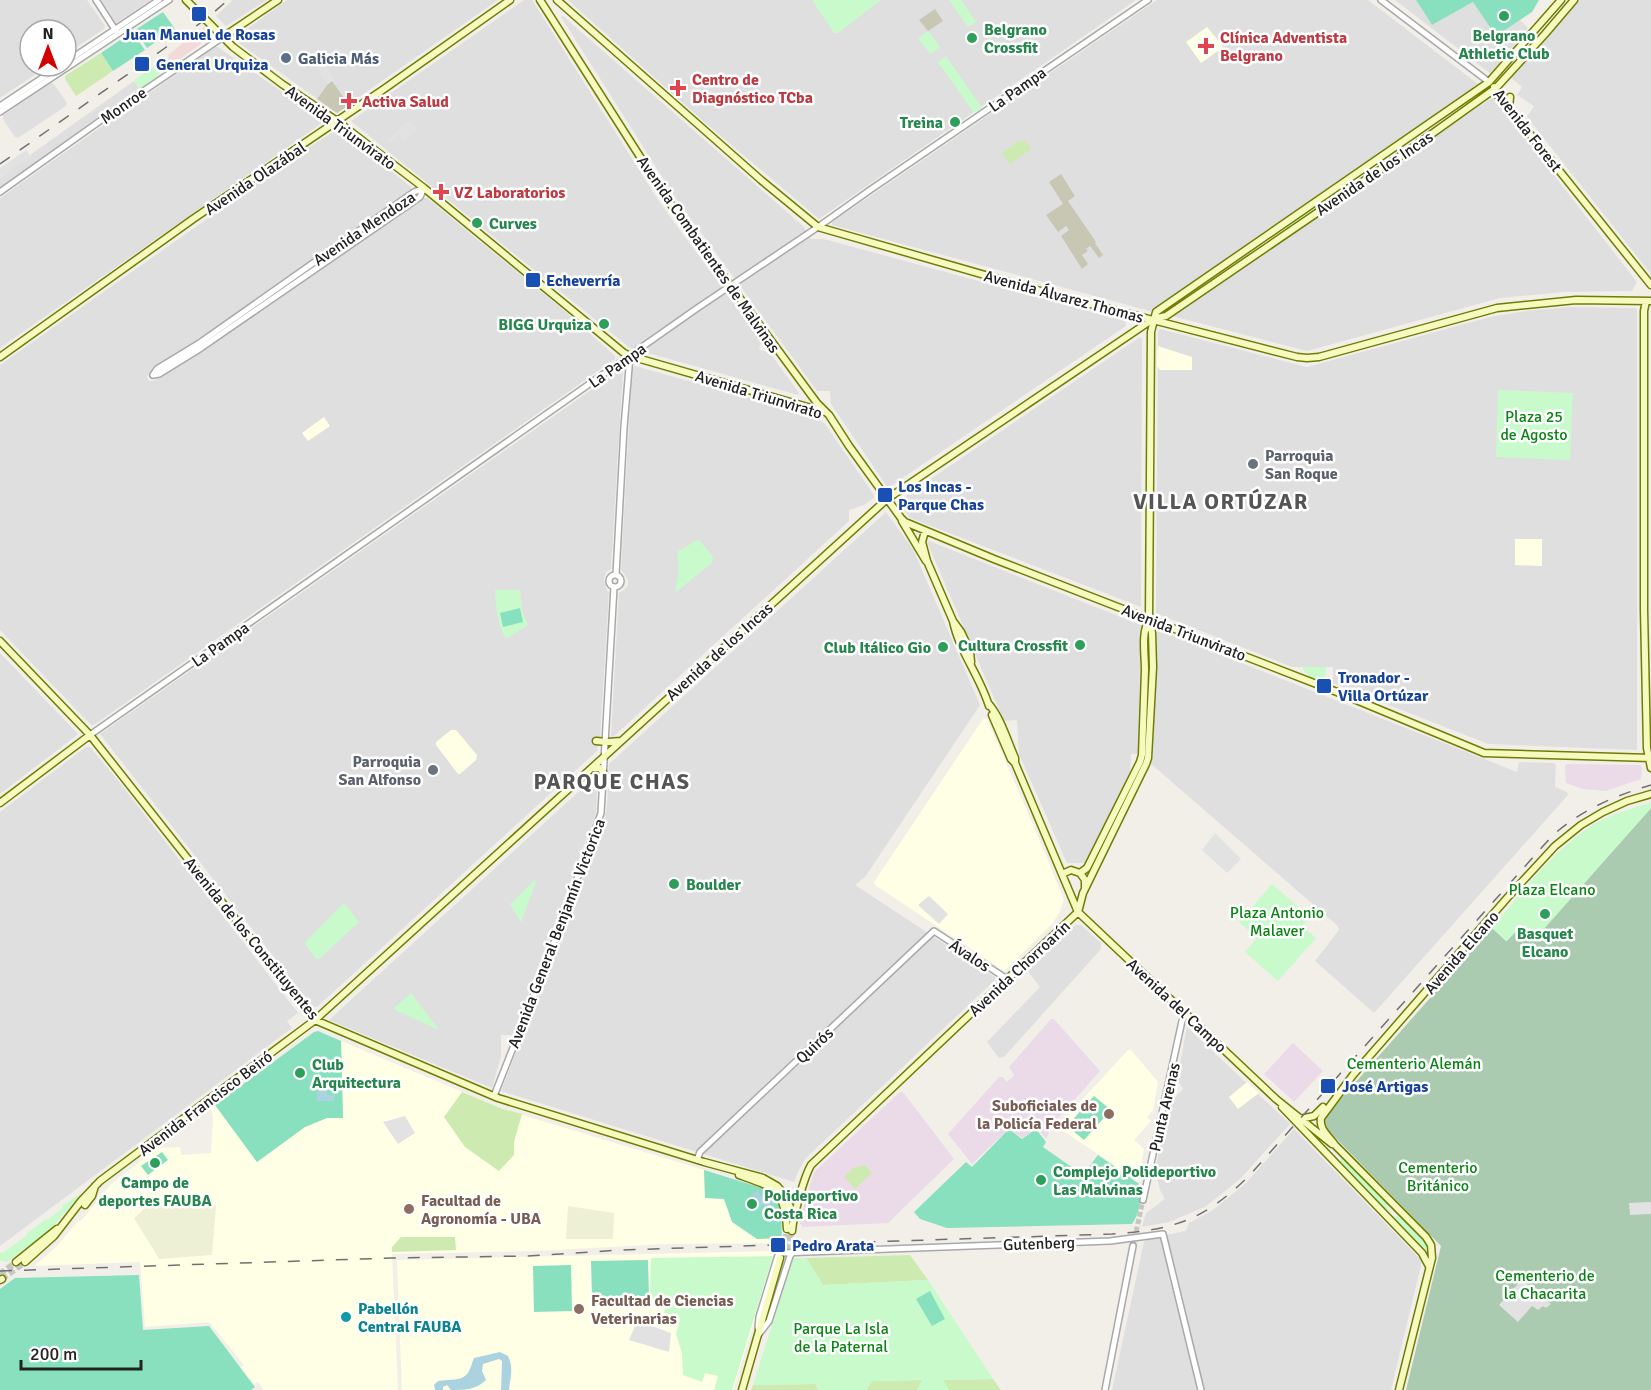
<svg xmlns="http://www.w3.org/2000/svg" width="1651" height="1390" viewBox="0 0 1651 1390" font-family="Signika,sans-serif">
<rect width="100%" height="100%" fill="#f2efe9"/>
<!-- residential -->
<path fill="#e0dfdf" d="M0,0H87L105,26L104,29L66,54V30H30V66H48L0,98Z
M101,0H151L116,23Z
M233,0H267L226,26L216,16Z
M287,0H498L339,111H334L236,41V37Z
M524,0H532L658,200L761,341L759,350L770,353L799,393L798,395L630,348L351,121Z
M568,0H1136L819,219L703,121Z
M1157,0H1368L1478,84L1150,311L832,225V222Z
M1395,0H1416L1432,25L1473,2L1496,35L1520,20L1528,28L1491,74Z
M1578,0H1651V274L1527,117L1534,106L1517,95L1522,87L1511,78Z
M563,16L804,227L811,239H824L1125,321L1126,326L888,488L831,404L830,391H817L675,197L561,17Z
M215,47H218L322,120V123L0,348V198Z
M134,81L139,88L0,187V178L31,156L30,155Z
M50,83L54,84L67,103L66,106L18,138L15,137L3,119V115Z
M1493,97L1637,282L1632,291L1564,292L1500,298L1307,351L1172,316Z
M338,129L411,187V192L148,374L147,377L149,381H153L205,349L422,198H427L560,307L615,356V359L94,725H91L0,630V365L303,151Z
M1569,307L1635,308L1637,310V750L1488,744L1333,683V667H1292L1158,614L1156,612L1158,331L1160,329L1307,367L1490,317L1526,311Z
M1140,337L1142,339L1141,607L910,518L898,501Z
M635,366L814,416L825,424L874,495V498L864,505L849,510V521L613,737L611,736L619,593L624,590L628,585V580L621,569L632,368Z
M621,369L623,370L611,569L606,572L604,579L607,591L609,592L600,737L597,751L317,1007H313L100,734Z
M886,512L913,549L980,705L865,877L855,885L995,977V980L805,1159L798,1172L794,1182L501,1091L551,963L604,822L607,806L609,764Z
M929,541L1141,625L1138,754H1131L1130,777L1085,863H1067L1019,754L1017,720L1004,721L927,542Z
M1158,630L1517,772L1519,762L1554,763L1556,765L1555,787L1567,792L1568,795L1374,1013L1315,961L1339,930L1338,926L1150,763L1153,757L1156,633Z
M0,653L77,733V735L0,794Z
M86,747H90L120,783L298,1013L287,1021L292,1028L0,1246V812Z
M598,774L596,813L513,1035H501V1057L492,1088L329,1020Z
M1075,925H1081L1101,943V949L1004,1057L999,1058L987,1042L1040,987L1027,970Z
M1187,1027L1290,1124L1240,1179L1205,1207L1169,1222L1142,1227L1146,1213L1165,1199L1160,1190L1155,1170L1171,1101L1183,1089L1177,1079Z
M1294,1129L1422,1261L1391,1390H1112L1144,1242L1146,1239L1186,1231L1189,1223L1213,1210L1246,1183Z"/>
<!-- commercial -->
<path fill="#f2dad9" d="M204,27L211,34V37L158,74L154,67L169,57L168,55L183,43H185Z"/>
<!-- industrial -->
<path fill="#ebdbe8" d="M1567,764L1639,765L1642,767L1641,779L1606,791L1583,789L1566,783L1565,766Z
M1051,1019H1054L1100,1071L1053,1124L1046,1139L1038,1128L1022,1138L1009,1129L972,1164L948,1134L999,1077H1003L1007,1082L1014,1075L1009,1067Z
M1293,1043L1323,1071L1294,1102L1264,1074Z
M900,1092H903L954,1159L888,1223L803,1227L799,1222L814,1172Z"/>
<!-- education -->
<path fill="#ffffe5" d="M1207,27L1222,45V48L1201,63L1186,42Z
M1158,346L1192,357V370H1160L1157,366Z
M324,417L330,426L308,441L302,433Z
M1515,539H1542V566L1515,565Z
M983,719H987L1037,834L1064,900L1060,911L1053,923L1004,971L875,885L874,882Z
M451,730H456L477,755L476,760L460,774H458L436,745V742Z
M341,1041L503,1109L704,1170L705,1198L724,1199L757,1239L782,1238V1243L665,1244L538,1251L392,1254L398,1390H264L258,1382L241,1390L228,1376L244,1365L209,1322L145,1327L140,1262L34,1266L55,1248L79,1220L81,1221L111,1184L158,1148L180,1147L181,1155L211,1153L213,1119L211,1108L215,1105L257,1162L305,1127L327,1118H343Z
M1128,1050H1131L1158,1082L1153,1110L1147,1117L1151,1121L1134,1140L1144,1149L1138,1181L1059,1128L1058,1126Z
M1247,1082L1259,1093L1238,1109L1229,1097Z
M776,1251L733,1390H402L397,1260Z"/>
<!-- construction -->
<path fill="#c7c7b4" d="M935,9L943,21L928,31L919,20Z
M332,81L349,105L337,113L317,99L328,84Z
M1061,174L1075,196L1068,201L1096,242L1095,243L1103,255L1099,258L1090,246L1086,249L1088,251L1082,255L1088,264L1082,269L1061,236L1069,230L1066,226L1058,232L1046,215L1063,204L1049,182Z"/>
<!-- farmland -->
<path fill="#eef0d5" d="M205,1198L216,1206L212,1255L159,1259L134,1218L154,1200Z
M568,1206L614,1213L613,1239H566Z"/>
<!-- grass -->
<path fill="#cdebb0" d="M101,53L113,71L76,96L65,79V76Z
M1024,140L1031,149L1010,164L1002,153L1018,141L1020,143Z
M462,1092L503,1109L522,1114L514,1142V1155L499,1171L465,1147L444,1117Z
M865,1165L872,1173L855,1189L844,1177L853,1168Z
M401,1237H455L456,1250L392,1252V1247Z
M910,1255L928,1280L823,1285L806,1258Z
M993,1379L1001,1390H949L942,1380Z
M923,1380L917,1390H866L872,1381Z
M815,1384L819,1390H751L753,1385Z"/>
<!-- cemetery -->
<path fill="#aacbaf" d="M1651,808V1390H1406L1441,1246L1324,1126V1118L1492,928L1506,941L1522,925L1536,937Z"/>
<!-- park -->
<path fill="#c8facc" d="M812,0H881L838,33H834Z
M949,0H961L976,22L968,27Z
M928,31L940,47L930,54L918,38Z
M946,56L982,108L974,113L938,62Z
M153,67L160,75L140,89L134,80Z
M1346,184L1348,185L1347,188L1289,229L1286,228V226Z
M424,188L420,197L159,374L157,369Z
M1498,390L1573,393L1570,460L1496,457Z
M697,540L700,541L713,557L712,563L676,592L675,591L679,571L677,552Z
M495,590H520L522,611L528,625L506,639C497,623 496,608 495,590Z
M1302,667H1326L1325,680C1315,681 1306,676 1302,667Z
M1651,803V808L1536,938L1522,925L1507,941L1492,928C1522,892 1552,852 1591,826C1602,818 1637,806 1651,803Z
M535,880L536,882L521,922L510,904Z
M1272,884L1310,917L1302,926L1316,938L1278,981L1245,952L1257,938L1239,922Z
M343,904L346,905L359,922L320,958L316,959L305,944L306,941Z
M411,993L439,1030L393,1009Z
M1342,1158H1345L1390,1203L1387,1209H1383L1339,1164L1340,1160Z
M83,1192L48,1232L28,1251L25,1248L7,1262L0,1260V1253L2,1252L3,1253L27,1235V1233L46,1219L47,1220L63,1208L62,1206Z
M1397,1216H1401L1428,1244V1249L1423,1250L1395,1222V1218Z
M773,1256L732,1390H714L718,1376L705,1373L702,1382L683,1375L682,1353L676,1334L680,1318L664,1313L666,1303L650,1298L651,1258Z
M793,1258H806L823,1285L928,1280L993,1379L943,1380L949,1390H917L922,1380L872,1381L866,1390H819L815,1384L753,1385Z"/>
<!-- pitch -->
<path fill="#88e0be" d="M1416,0H1539L1532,12L1496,36L1473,2L1432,25Z
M163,12L175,29L147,48L135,30Z
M132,32L145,50L113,71L101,53Z
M520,608L523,622L503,627L500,613Z
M318,1031L341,1041L343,1118H327L305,1127L257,1162L215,1105L314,1032Z
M1094,1096L1111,1110L1084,1140L1067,1126Z
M1009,1129L1022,1139L1036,1129L1046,1142L1043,1147L1083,1175L1098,1155L1142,1186C1141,1199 1140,1213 1132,1224L947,1228L920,1219L914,1212L966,1162L972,1167Z
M162,1152L168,1160L148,1175L141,1166Z
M704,1170L762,1188C784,1198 781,1217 782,1238L757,1239L732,1222L724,1199L705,1198Z
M648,1260L649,1296L592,1297L591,1261Z
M571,1265L572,1311L534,1312L533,1266Z
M139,1275L143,1330L209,1326L255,1387L251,1390H0V1289L15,1278Z
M930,1291L945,1319L932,1326L916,1299Z"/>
<!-- parking -->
<path fill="#e2e2e2" d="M319,56L335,79L328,84L312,61Z
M409,120L418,129L404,141L399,135L389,143L387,140Z
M26,150L31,157L0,178V168Z
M1215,833L1241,859L1227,873L1202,850Z
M929,896L948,914L939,924L918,905Z
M405,1116L415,1133L398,1144L383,1122Z
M1651,1202V1214L1630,1215L1629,1203Z
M1522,1279L1551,1304L1546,1308L1543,1306L1538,1310L1532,1306L1518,1322L1499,1305Z
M644,1323L671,1333L669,1352L629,1340L635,1326Z"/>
<!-- water -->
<path fill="#aad3df" d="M317,1079H327V1095H334V1101H317Z
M758,1190L761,1197L767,1194L773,1203L771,1209L767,1211L763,1210L765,1204L758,1207L752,1194Z
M500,1352L508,1356C514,1369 510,1378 509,1390H501L502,1361L499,1359L483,1364L482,1371L486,1380C476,1390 465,1390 451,1390L447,1385L443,1387V1390H435L434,1385L438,1381C448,1379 461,1382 468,1373C471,1368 472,1362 474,1358Z"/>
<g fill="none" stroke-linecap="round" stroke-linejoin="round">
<!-- tertiary-tunnel -->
<path stroke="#c8c6c1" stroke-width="5" stroke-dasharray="5 2.5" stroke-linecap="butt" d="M1133,1246L1143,1200"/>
<!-- secondary-tunnel -->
<path stroke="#c8c6c1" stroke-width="6" stroke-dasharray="6 3" stroke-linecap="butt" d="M787,1250L792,1231
M780,1257L784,1249L787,1229
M0,1274L16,1262
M2,1279L25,1262"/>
<defs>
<path id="tertiary" d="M96,0L116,31
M1381,0L1489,82
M66,62L159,0
M0,106L60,66
M0,112L169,0
M0,192L114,111L223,37
M153,375L159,374L201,348L420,197L424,188
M153,375L157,369L198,344L414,192L424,188
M609 581a6 6 0 1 1 12 0a6 6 0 1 1-12 0Z
M616,575L624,427L630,356
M90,735L696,309L818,227L870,190L1148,0
M494,1096L546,964L601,813L614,587
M697,1160L700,1152L934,931L1007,979
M1143,1200L1182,1021L1186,1013
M758,1328L759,1317L778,1255L780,1253L1110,1241L1163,1234L1201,1390
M759,1334L769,1321L790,1256L793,1252
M1105,1390L1133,1246"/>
<path id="secondary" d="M186,0L233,47L282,84L337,121L424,188L624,353L630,356L825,412
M540,0L667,199L800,380L817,403L829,415L849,446L901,518L905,522L994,559L1337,692L1484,753L1651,758
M557,0L761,180L818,227L1044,292L1297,357L1307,358L1319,357L1497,308L1576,300L1651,301
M223,37L278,0
M1494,87L1498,96L1509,108L1651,285
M1509,108L1510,97
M1646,301L1644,311V610L1647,748L1651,768
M0,357L193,219L384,89L510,0
M902,521L926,561
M925,531L922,542L927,561L953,621L961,632L970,651L971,662
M953,621C959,651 980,676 989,706
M0,641L90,735L315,1020L498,1098L704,1162L763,1178L777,1186L784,1194L790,1207L792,1218
M988,703C1001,718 1007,740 1015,758V763L1078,912L1276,1099L1332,1144
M992,715L1011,759L1015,763
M596,741L608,742L621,741
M593,768H600L604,774
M0,803L90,735
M1080,873L1087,868L1140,762L1142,755C1143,726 1144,698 1145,670C1145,653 1141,634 1149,619
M1062,874L1071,870L1080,873L1085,880V887
M1282,1107L1422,1253L1429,1266
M1300,1119L1314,1116L1323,1107
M739,1175C773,1187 785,1189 787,1229
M85,1205L92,1196L95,1186
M792,1231C793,1217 804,1177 811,1165L1078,912L1083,893L1146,764L1148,758L1153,667L1152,633L1149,619L1151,332L1156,312L1489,82L1561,0
M16,1262L57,1229
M25,1262L54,1236L81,1201L100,1181L315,1020L887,499L1153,319L1166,316L1412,148L1496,88L1545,34L1574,0
M0,1280L2,1279
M742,1390L780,1258
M1399,1390L1432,1258L1431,1245L1426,1237L1335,1145C1329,1136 1319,1130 1321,1118L1353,1075L1508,897L1555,846L1581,825L1603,812L1627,801L1651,794"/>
</defs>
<!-- tertiary casing -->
<use href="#tertiary" stroke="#a9a9a9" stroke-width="8"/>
<!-- secondary casing -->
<use href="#secondary" stroke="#707d05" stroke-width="9"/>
<!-- tertiary -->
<use href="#tertiary" stroke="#fff" stroke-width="5"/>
<!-- secondary -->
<use href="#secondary" stroke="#f7fabf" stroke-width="6"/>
<!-- rail -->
<path stroke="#707070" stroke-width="1.5" stroke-dasharray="12 12" stroke-linecap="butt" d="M0,164L165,48L206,19L228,0
M0,1271L391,1258L528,1256L621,1250L1112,1234C1174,1230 1204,1220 1249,1176L1552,836C1581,810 1614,796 1651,785"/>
</g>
<!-- markers -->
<g fill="#1a4fb4" stroke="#fff" stroke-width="2">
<rect x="191" y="6" width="16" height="16" rx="3"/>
<rect x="134" y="56" width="16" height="16" rx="3"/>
<rect x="525" y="272" width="16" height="16" rx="3"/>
<rect x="877" y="487" width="16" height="16" rx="3"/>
<rect x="1316" y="678" width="16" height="16" rx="3"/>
<rect x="1320" y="1078" width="16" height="16" rx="3"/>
<rect x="770" y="1237" width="16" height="16" rx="3"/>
</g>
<g fill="#2e9e5b" stroke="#fff" stroke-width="2">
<circle cx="1504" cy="16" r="6"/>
<circle cx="972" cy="38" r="6"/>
<circle cx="955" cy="122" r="6"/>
<circle cx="477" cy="223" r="6"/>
<circle cx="604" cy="324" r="6"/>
<circle cx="1080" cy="645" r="6"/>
<circle cx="943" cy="647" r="6"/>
<circle cx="674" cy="884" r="6"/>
<circle cx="1545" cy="914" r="6"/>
<circle cx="300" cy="1073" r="6"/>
<circle cx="155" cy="1163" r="6"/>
<circle cx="1041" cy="1180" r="6"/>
<circle cx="752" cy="1204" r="6"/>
</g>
<g fill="#e0444e" stroke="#fff" stroke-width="2">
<path d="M1203 37h6v6h6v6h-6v6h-6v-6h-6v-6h6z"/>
<path d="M675 79h6v6h6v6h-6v6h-6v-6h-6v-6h6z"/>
<path d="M346 92h6v6h6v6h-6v6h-6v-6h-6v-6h6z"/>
<path d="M438 183h6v6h6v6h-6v6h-6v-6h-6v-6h6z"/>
</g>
<circle fill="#5c6f8a" stroke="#fff" stroke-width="2" cx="286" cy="58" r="6"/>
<g fill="#6b7280" stroke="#fff" stroke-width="2">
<circle cx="1253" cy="464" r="6"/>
<circle cx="433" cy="770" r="6"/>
</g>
<g fill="#8d6e63" stroke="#fff" stroke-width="2">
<circle cx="1109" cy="1114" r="6"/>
<circle cx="409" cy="1209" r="6"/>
<circle cx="579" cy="1309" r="6"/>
</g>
<circle fill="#0f9aa8" stroke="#fff" stroke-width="2" cx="346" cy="1317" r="6"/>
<g text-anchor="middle" stroke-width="5" stroke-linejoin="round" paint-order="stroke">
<!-- leisure labels -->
<g font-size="16" font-weight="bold" fill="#27864d" stroke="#fff" text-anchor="start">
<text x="984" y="35">Belgrano<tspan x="984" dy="18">Crossfit</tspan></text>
<text x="1504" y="41" text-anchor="middle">Belgrano<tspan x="1504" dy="18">Athletic Club</tspan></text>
<text x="943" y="128" text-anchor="end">Treina</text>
<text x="489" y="229">Curves</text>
<text x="592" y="330" text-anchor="end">BIGG Urquiza</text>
<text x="1068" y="651" text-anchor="end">Cultura Crossfit</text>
<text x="931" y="653" text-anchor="end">Club Itálico Gio</text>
<text x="686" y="890">Boulder</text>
<text x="1545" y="939" text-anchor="middle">Basquet<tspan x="1545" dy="18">Elcano</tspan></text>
<text x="312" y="1070">Club<tspan x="312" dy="18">Arquitectura</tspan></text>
<text x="1053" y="1177">Complejo Polideportivo<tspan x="1053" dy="18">Las Malvinas</tspan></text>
<text x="155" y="1188" text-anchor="middle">Campo de<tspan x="155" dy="18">deportes FAUBA</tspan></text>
<text x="764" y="1201">Polideportivo<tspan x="764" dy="18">Costa Rica</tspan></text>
</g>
<!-- transit labels -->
<g font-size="16" font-weight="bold" fill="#164399" stroke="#fff" text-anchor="start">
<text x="199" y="40" text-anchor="middle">Juan Manuel de Rosas</text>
<text x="156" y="70">General Urquiza</text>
<text x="546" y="286">Echeverría</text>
<text x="898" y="492">Los Incas -<tspan x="898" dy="18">Parque Chas</tspan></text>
<text x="1338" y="683">Tronador -<tspan x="1338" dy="18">Villa Ortúzar</tspan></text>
<text x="1342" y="1092">José Artigas</text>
<text x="792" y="1251">Pedro Arata</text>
</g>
<!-- health labels -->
<g font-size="16" font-weight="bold" fill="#be3a42" stroke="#fff" text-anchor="start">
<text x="1220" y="43">Clínica Adventista<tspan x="1220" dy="18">Belgrano</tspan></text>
<text x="692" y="85">Centro de<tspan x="692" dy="18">Diagnóstico TCba</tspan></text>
<text x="362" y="107">Activa Salud</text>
<text x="454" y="198">VZ Laboratorios</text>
</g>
<!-- service labels -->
<g font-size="16" font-weight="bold" fill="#4e5e75" stroke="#fff" text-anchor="start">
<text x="298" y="64">Galicia Más</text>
</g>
<!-- street labels -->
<g font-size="16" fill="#222" stroke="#fff">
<text transform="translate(1017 89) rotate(-35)" y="6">La Pampa</text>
<text transform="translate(123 105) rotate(-35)" y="6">Monroe</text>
<text transform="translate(341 127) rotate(36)" y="6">Avenida Triunvirato</text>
<text transform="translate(1528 130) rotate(52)" y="6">Avenida Forest</text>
<text transform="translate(1374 173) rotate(-34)" y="6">Avenida de los Incas</text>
<text transform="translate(255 178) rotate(-34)" y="6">Avenida Olazábal</text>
<text transform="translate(364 228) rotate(-34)" y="6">Avenida Mendoza</text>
<text transform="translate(709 254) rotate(55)" y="6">Avenida Combatientes de Malvinas</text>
<text transform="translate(1064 296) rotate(15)" y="6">Avenida Álvarez Thomas</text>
<text transform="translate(617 365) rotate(-35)" y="6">La Pampa</text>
<text transform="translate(759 394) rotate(17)" y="6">Avenida Triunvirato</text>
<text transform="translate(1184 632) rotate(21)" y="6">Avenida Triunvirato</text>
<text transform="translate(220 644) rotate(-35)" y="6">La Pampa</text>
<text transform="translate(719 651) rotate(-42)" y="6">Avenida de los Incas</text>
<text transform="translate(556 933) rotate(-69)" y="6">Avenida General Benjamín Victorica</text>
<text transform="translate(252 938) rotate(51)" y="6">Avenida de los Constituyentes</text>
<text transform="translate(1461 952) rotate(-49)" y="6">Avenida Elcano</text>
<text transform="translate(970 955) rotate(33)" y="6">Ávalos</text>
<text transform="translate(1019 968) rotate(-43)" y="6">Avenida Chorroarín</text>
<text transform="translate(1177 1005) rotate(43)" y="6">Avenida del Campo</text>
<text transform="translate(814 1045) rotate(-43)" y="6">Quirós</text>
<text transform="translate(205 1103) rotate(-37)" y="6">Avenida Francisco Beiró</text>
<text transform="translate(1164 1107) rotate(-77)" y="6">Punta Arenas</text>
<text transform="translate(1039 1243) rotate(-2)" y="6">Gutenberg</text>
</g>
<!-- park labels -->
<g font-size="16" fill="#0c8416" stroke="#fff">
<text x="1534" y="422">Plaza 25<tspan x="1534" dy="18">de Agosto</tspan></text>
<text x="1552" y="895">Plaza Elcano</text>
<text x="1277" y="918">Plaza Antonio<tspan x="1277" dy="18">Malaver</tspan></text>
<text x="1414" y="1069">Cementerio Alemán</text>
<text x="1438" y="1173">Cementerio<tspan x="1438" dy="18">Británico</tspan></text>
<text x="1545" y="1281">Cementerio de<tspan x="1545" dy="18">la Chacarita</tspan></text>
<text x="841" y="1334">Parque La Isla<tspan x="841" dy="18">de la Paternal</tspan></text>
</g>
<!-- worship labels -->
<g font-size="16" font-weight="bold" fill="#5b616d" stroke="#fff" text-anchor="start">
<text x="1265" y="461">Parroquia<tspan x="1265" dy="18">San Roque</tspan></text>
<text x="421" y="767" text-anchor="end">Parroquia<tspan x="421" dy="18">San Alfonso</tspan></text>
</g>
<!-- education labels -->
<g font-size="16" font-weight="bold" fill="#785e54" stroke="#fff" text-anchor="start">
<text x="1097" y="1111" text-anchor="end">Suboficiales de<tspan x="1097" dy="18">la Policía Federal</tspan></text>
<text x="421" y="1206">Facultad de<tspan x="421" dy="18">Agronomía - UBA</tspan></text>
<text x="591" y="1306">Facultad de Ciencias<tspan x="591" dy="18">Veterinarias</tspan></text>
</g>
<!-- culture labels -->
<g font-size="16" font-weight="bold" fill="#0d838f" stroke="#fff" text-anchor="start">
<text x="358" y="1314">Pabellón<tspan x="358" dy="18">Central FAUBA</tspan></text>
</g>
<!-- district labels -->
<g font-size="22" font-weight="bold" letter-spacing="1.5" fill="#555" stroke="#fff">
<text x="1221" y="509">VILLA ORTÚZAR</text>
<text x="612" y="789">PARQUE CHAS</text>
</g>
</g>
<!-- north arrow -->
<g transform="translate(48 48)"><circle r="28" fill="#ffffff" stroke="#a7a7a7" stroke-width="1.5"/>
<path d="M0-4.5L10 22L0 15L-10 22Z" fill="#d40000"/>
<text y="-9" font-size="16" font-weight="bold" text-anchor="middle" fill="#222222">N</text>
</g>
<!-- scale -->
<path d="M21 1360v9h120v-9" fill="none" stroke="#222222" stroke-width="3"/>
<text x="30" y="1360" font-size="18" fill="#222222" stroke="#ffffff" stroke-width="4.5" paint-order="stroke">200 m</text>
</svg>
